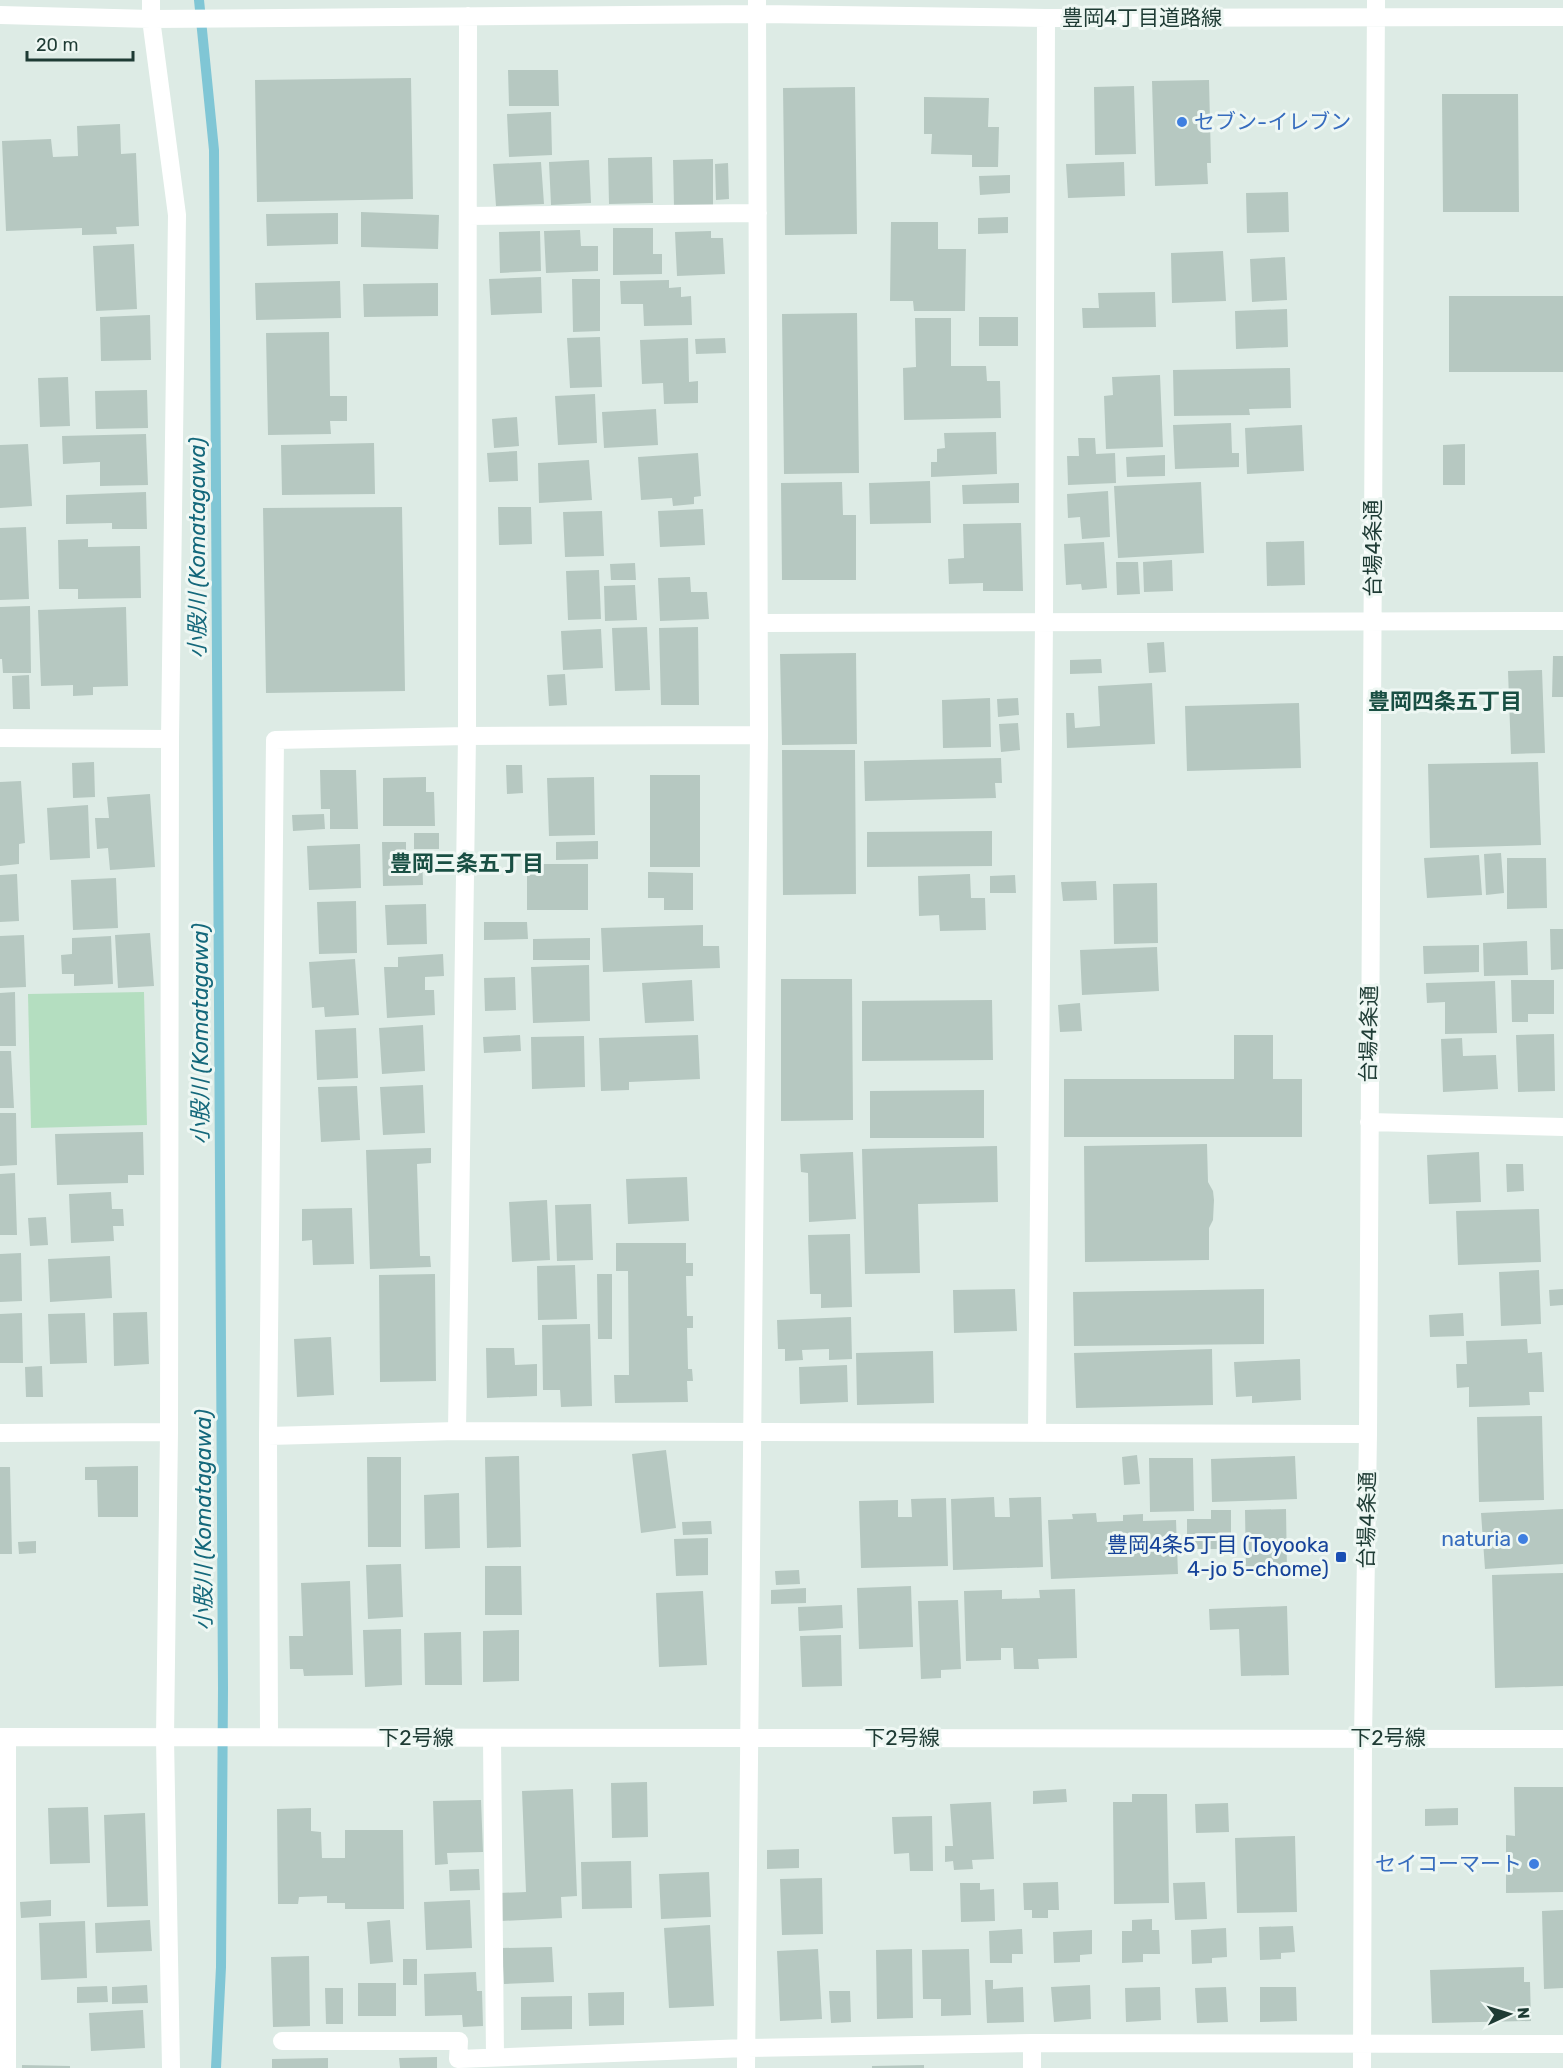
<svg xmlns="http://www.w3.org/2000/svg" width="1563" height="2068" viewBox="0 0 1563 2068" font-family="Rubik,'Noto Sans JP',sans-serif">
<rect width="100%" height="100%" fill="#ddebe5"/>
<!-- green -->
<path fill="#b4dec0" d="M144,992L147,1125L31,1128L28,994Z"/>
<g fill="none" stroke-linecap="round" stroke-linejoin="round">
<!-- stream -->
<path stroke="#80c6d5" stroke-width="10" d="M199,0L214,150L223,1688L221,1967L216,2068"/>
</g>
<!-- building -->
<path fill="#b6c8c1" d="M508,70H558L559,106H509Z
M411,78L413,199L257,202L255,80Z
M1209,80L1211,163H1207L1208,184L1155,186L1152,81Z
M1134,86L1136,154L1095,155L1094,87Z
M855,87L857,234L785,235L783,88Z
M1442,94H1518L1519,212H1443Z
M924,97L989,98L988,127H999L998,167H972V155L931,154L932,134H924Z
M551,112L552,155L509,157L507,114Z
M120,124L121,154L136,153L139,226L116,227L117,234L82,235V228L6,231L2,141L51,139L53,157L78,156L77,126Z
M652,157L653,203L609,204L608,158Z
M713,159V206L674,207L673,160Z
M589,160L591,203L551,205L549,162Z
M541,162L544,204L496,206L493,164Z
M1124,162L1125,196L1068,198L1066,164Z
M728,163L729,199L716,200L715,164Z
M1010,175V193L980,195L979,176Z
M1288,192L1289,232L1247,233L1246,193Z
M361,212L439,215L438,249L361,247Z
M338,213V244L267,246L266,214Z
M1008,217V233L978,234V218Z
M891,222H938V249H966L965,311H914L913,301H890Z
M613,228H653V254H662V274L613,275Z
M580,230L581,246H598V271L546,273L544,231Z
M540,231L541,271L500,273L499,232Z
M711,231V238H723L725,274L677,276L675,232Z
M134,244L137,309L96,311L93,246Z
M1223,251L1226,301L1172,303L1171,253Z
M1285,257L1287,300L1252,302L1250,259Z
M541,277L542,313L491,315L489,279Z
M572,279H600V331L573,332Z
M669,280V288L681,287V297L691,296L692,325L644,326L643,304H621L620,281Z
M340,281L341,318L256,320L255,283Z
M438,283V316L364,317L363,284Z
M1155,292L1156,327L1083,328L1082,308H1099L1098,293Z
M1449,296H1563V372H1449Z
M1287,309L1288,347L1236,349L1235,311Z
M857,313L859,473L784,474L782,314Z
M150,315L151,360L101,361L100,317Z
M979,317H1018V346H979Z
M915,318H951V366H986L987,381H1000L1001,418L904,420L903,368L916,367Z
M329,332L330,396H347V421H330L331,434L268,435L266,333Z
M600,337L602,387L570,388L567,338Z
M688,338L689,382L698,381V403L664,404L663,383L642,384L640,340Z
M725,338L726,353L696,354L695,339Z
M1290,368L1291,408L1249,409L1250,415L1174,416L1173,370Z
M1160,375L1163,447L1106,449L1104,396L1113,395L1112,377Z
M68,377L70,426L40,427L38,378Z
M147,390L148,428L96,429L95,391Z
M595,394L597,443L558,445L555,396Z
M656,409L658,445L604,448L602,412Z
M517,417L519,446L494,448L492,419Z
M1231,423L1232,453H1239V467L1175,469L1173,425Z
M1302,425L1304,471L1247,474L1245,428Z
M996,432L997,474L931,477V462H937V449L945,448L944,433Z
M146,434L148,485L100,486V462L63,464L62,436Z
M1078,438H1095L1096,454L1115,453L1116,483L1068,485L1067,456H1079Z
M374,443L375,494L282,495L281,445Z
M28,444L32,506L0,508V445Z
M1465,444V485H1443V445Z
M517,451L518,481L489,482L487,453Z
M698,453L701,496L694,497V504L673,506L672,498L641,500L638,457Z
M1165,455V476L1127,477L1126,457Z
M589,460L592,500L539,503L538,463Z
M930,481L931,523L870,524L869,483Z
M842,482L843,515H856V580H782L781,483Z
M1201,482L1204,553L1118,558L1114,486Z
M1019,483V503L963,504L962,485Z
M1108,491L1110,537L1082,539L1080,517L1068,518L1067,494Z
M146,492L147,529H112V523L66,524V495Z
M402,507L405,691L266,693L263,508Z
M498,507H531L532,544L499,545Z
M703,509L705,545L660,547L658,511Z
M602,511L604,556L565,557L563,512Z
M1021,523L1023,591H983V583L949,584L948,559L964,558L963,524Z
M26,527L29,599L0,600V528Z
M88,539V547L140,546L141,598L78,599V589H59L58,540Z
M1304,541L1305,585L1267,586L1266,542Z
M1104,542L1107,588L1082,590L1081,584L1066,585L1064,544Z
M1172,560L1173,591L1144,592L1143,562Z
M1116,562H1138L1140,594L1117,595Z
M635,563L636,580H611L610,564Z
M599,570L601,619L568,620L566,571Z
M690,577L691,592H707L709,619L660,621L658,578Z
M635,585L637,620L605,621L604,586Z
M30,606L31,673H3L2,659H0V607Z
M126,607L128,686L93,687V695L73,696V685L41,686L38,610Z
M647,627L650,690L615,691L612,628Z
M698,627L699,705H661L659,628Z
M601,629L603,668L563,670L561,631Z
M1164,642L1166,672L1149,673L1147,643Z
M856,653L857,744L782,745L780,654Z
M1553,656H1563V697H1552Z
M1101,659L1102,673L1070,674V660Z
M1542,670L1545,753L1511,754L1508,671Z
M565,674L567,705L549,706L547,675Z
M29,675L30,709H13L12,676Z
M1152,683L1155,744L1067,748L1066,713H1074L1075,728L1100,726L1098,686Z
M990,698L991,747L943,748L942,700Z
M1018,698L1019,715L998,717L997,699Z
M1299,703L1301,768L1187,771L1185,706Z
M1018,723L1020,750L1001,752L999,724Z
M782,750H855L856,894L783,895Z
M1001,758L1002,783H995L996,798L865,801L864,761Z
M94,762L95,797L73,798L72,763Z
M1538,762L1541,845L1430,848L1428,764Z
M506,765H522L523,793L507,794Z
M320,770H356L358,829H330V809H321Z
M650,775H700V867H650Z
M426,777V792H434L435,826H383V778Z
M594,777L595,835L549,836L547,778Z
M21,781L25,843L19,844V864L0,866V782Z
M150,794L155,867L110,870L108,848L97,849L95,818H109L107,797Z
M88,805L90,858L50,860L47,808Z
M324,814L325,829L293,831L292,815Z
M992,831V866L867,867V832Z
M414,833H439V849H414Z
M598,841V859L556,860V842Z
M382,842H406V852H422L423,885L383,886Z
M360,844L361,888L309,890L307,846Z
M1501,853L1504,893L1486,895L1484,854Z
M1479,855L1482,895L1427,898L1424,858Z
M1507,858H1546L1547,908L1507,909Z
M527,864H588V910H527Z
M648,872L693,873V910H664V898H648Z
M17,874L19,921L0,922V875Z
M970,874L971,898H985L986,930L940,931L939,915L919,916L918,876Z
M1015,875L1016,893H990V876Z
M116,878L118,928L73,930L71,880Z
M1096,881L1097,900L1063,901L1061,882Z
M1157,883L1158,943L1114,944L1113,884Z
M356,901L357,953L319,954L317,902Z
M426,904L427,944L387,945L385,905Z
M484,922H527L528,939L484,940Z
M703,925V946H719L720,968L603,972L601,928Z
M1550,929H1563V969L1551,970Z
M150,933L154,986L118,988L115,935Z
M24,935L26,987L0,988V936Z
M111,936L113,984L74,986V974H62L61,955L72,954V938Z
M590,938V960H533V939Z
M1527,941L1528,975L1484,976L1483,943Z
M1479,945V972L1424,974L1423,946Z
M1157,947L1159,991L1082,995L1080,950Z
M443,954L444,976L425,977V990H434L435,1015L387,1018L384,967H398V957Z
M355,959L359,1015L325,1017L324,1007L312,1008L309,962Z
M589,965L590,1021L533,1023L531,967Z
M515,977L516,1010L485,1011L484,978Z
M781,979H852L853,1120L781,1121Z
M692,980L694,1021L645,1023L642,983Z
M1511,980H1554V1014H1528V1022H1512Z
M1495,981L1497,1033L1445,1034V1002L1427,1003L1426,983Z
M15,992L16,1046H0V993Z
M992,1000L993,1060L862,1061V1001Z
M1080,1003L1082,1031L1060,1032L1058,1005Z
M423,1025L425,1071L382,1074L379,1028Z
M356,1028L358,1078L317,1080L315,1030Z
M1554,1034L1555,1091L1518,1092L1516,1035Z
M520,1035L521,1051L484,1053L483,1037Z
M698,1035L700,1079L629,1082V1090L601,1091L599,1038Z
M1234,1035H1273V1079H1302V1137H1064V1079H1234Z
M584,1036L585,1087L532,1089L531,1037Z
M1462,1038L1463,1056L1496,1055L1498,1089L1443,1092L1441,1039Z
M0,1051H11L14,1108H0Z
M423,1085L425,1133L383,1135L380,1087Z
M357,1086L360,1140L321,1142L318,1087Z
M984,1090V1138H870V1091Z
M0,1113H16L17,1165L0,1166Z
M143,1132L144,1175H128V1183L57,1185L55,1134Z
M1207,1144L1208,1182L1213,1191L1214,1200L1213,1220L1209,1228V1260L1085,1262L1084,1146Z
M997,1146L998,1202L918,1204L920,1273L865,1274L862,1149Z
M431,1148V1163L417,1164L420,1256H430L431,1267L370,1269L366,1150Z
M853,1152L856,1219L809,1222L808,1173L801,1172L800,1154Z
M1479,1152L1481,1202L1429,1204L1427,1155Z
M1506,1164H1523L1524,1191L1507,1192Z
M15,1173L17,1235H0V1174Z
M687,1177L689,1221L628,1224L626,1179Z
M111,1192L112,1209H123L124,1226H113L114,1241L71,1243L69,1194Z
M547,1200L550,1260L512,1262L509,1202Z
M591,1204L593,1260L557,1261L555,1205Z
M352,1208L354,1264L313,1265L312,1240L302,1241V1209Z
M1539,1209L1541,1262L1458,1265L1456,1211Z
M46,1217L48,1245L30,1246L28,1218Z
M850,1234L852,1307L821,1308V1294H810L808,1235Z
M616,1243H686V1263H693V1276H686L687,1316H693V1328H687L688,1369H692L693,1381H687L688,1402L615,1403L614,1375H629L628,1271H616Z
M21,1253L22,1301L0,1302V1254Z
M110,1256L112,1298L50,1302L48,1259Z
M575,1265L577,1319L538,1320L537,1266Z
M1539,1270L1541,1324L1501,1326L1499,1272Z
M435,1274L436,1381L380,1382L379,1275Z
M597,1274H612V1339H598Z
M1015,1289L1017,1331L954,1333L953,1290Z
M1264,1289V1344L1074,1346L1073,1292Z
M1563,1289V1305L1550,1306L1549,1290Z
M147,1312L149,1364L114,1366L113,1313Z
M22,1313L23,1363H0V1314Z
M85,1313L87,1363L50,1364L48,1314Z
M1463,1313L1464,1336L1430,1337L1429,1315Z
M851,1317L852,1359L829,1360V1349L802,1350L803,1360L785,1361V1349H778L777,1320Z
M590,1324L592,1406L561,1407L560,1390H543L542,1325Z
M331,1337L334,1395L297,1397L294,1339Z
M1527,1339L1528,1353L1542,1352L1544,1392H1529L1530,1405L1469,1407V1387L1457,1388L1456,1364H1467L1466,1341Z
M486,1348H514L515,1365L537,1364V1396L487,1398Z
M1212,1349L1213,1405L1076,1408L1074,1353Z
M933,1351L934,1403L857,1405L856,1353Z
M1300,1359L1301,1400L1252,1403V1396L1236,1397L1234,1362Z
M847,1365L848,1402L800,1404L799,1367Z
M42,1366L43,1397H26L25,1367Z
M1542,1416L1544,1500L1479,1502L1477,1417Z
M666,1450L676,1528L641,1533L632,1454Z
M1137,1455L1140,1484L1124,1485L1122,1457Z
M519,1456L521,1547L487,1548L485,1457Z
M1295,1456L1297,1499L1212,1502L1211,1459Z
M367,1457H401V1547H368Z
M1149,1458H1193L1194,1511L1150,1512Z
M138,1466V1517H98L97,1480H85V1467Z
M0,1467H10L12,1554H0Z
M459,1493L460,1548L425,1549L424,1495Z
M994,1497L995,1517H1010L1009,1498L1041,1497L1043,1567L953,1570L951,1499Z
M946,1498L948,1566L861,1568L859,1501L898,1500V1517H912L911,1499Z
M1286,1509L1287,1572L1246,1573L1245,1510Z
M1563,1509V1564L1485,1569L1481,1513Z
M1211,1510H1231V1549H1187V1519H1211Z
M1096,1513L1097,1522L1123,1521V1515L1143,1514V1521L1176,1520L1178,1574L1051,1579L1048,1520L1073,1519L1072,1514Z
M711,1521L712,1534L683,1535L682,1522Z
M708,1538V1575L676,1576L674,1539Z
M36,1541V1553L19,1554L18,1542Z
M401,1564L403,1617L368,1619L366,1565Z
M485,1566H521L522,1615H485Z
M799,1570L800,1584L776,1585L775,1571Z
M1563,1573V1686L1495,1688L1492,1575Z
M350,1581L353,1675L304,1676L303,1669H290L289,1636H303L301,1583Z
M911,1586L913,1647L859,1649L857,1588Z
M806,1588V1603L771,1604V1590Z
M1075,1589L1077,1658L1038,1659L1039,1669H1014L1013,1648H1001V1660L966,1661L964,1591L1002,1590V1599L1040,1598L1039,1590Z
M703,1591L707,1665L659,1667L656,1593Z
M958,1600L961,1669L941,1670V1678L921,1679L918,1601Z
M842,1605L843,1628L799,1631L798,1607Z
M1287,1606L1289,1675L1241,1676L1239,1629L1210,1630L1209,1609Z
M401,1629L402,1685L365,1687L363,1630Z
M519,1630V1681L483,1682V1631Z
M461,1632L462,1685H425L424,1633Z
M841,1635L842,1686L802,1687L800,1636Z
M647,1782L648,1837L612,1838L611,1783Z
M1514,1787H1563V1892L1506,1893V1835L1515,1836Z
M573,1789L577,1896L561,1897L562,1918L501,1921L500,1893L526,1892L522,1791Z
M1066,1789L1067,1802L1033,1804V1791Z
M1132,1794H1167L1169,1903L1114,1904L1113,1802H1132Z
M481,1800L483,1852L447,1853L448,1864L435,1865L433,1801Z
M991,1802L994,1859L972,1860L973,1869L954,1870L953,1861L945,1862V1846H953L950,1804Z
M1228,1803L1229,1832L1196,1833L1195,1804Z
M88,1807L90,1863L50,1864L48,1808Z
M311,1808V1831L321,1832L322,1858H345V1830H403L404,1909H345V1903H327V1896L299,1897L298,1904H278L277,1809Z
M1458,1808V1825L1425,1826V1809Z
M145,1813L148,1906L107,1907L104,1815Z
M932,1816L933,1871H910L909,1853L894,1854L892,1817Z
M1295,1836L1297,1912L1237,1913L1235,1838Z
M799,1849V1868L767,1869V1850Z
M631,1861L632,1908L582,1909L581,1862Z
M479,1869L480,1890L450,1891L449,1870Z
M709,1872L711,1917L661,1919L659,1874Z
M822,1878L823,1934L782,1935L780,1879Z
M1058,1882L1059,1910H1048V1918H1032V1910H1024L1023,1883Z
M1205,1882L1207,1919L1175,1920L1173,1883Z
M960,1883H980V1890L994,1889L995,1921L961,1922Z
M51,1900V1916L21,1918L20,1902Z
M470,1900L472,1948L426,1950L424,1902Z
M1563,1910V1988L1544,1989L1542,1911Z
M1152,1919V1930H1159L1160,1954H1143V1962L1122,1963V1931H1132V1920Z
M150,1920L152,1951L96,1953L95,1923Z
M390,1920L393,1962L370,1964L367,1922Z
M85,1921L87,1978L41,1980L39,1923Z
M710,1925L714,2006L669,2008L664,1928Z
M1293,1926L1295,1952L1281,1953V1959L1260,1960L1259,1927Z
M1226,1928L1227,1957L1212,1958V1963L1192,1964L1191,1930Z
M1022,1929L1023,1954H1012V1963H990L989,1931Z
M1092,1930V1954L1080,1955V1962L1054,1963L1053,1932Z
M552,1947L554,1982L504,1984L502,1948Z
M818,1949L822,2019L780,2021L777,1951Z
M912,1949L913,2018L877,2019L876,1950Z
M969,1949L971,2015L941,2016V1999H923L922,1950Z
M309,1956L310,2026L273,2027L271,1957Z
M403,1959H417V1985H403Z
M1524,1967V1982H1530L1531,2021L1432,2023L1430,1970Z
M476,1972L477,1991H482L483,2026L463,2027L462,2015L425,2016L424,1974Z
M985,1980H993V1989L1023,1987L1024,2022L987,2023Z
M358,1983H396V2016H358Z
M147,1985L148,2003L112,2004V1987Z
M1090,1985L1091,2019L1054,2022L1051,1987Z
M107,1986L108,2002L77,2003V1987Z
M1160,1987L1161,2020L1126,2022L1125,1988Z
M1226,1987L1228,2022L1197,2023L1195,1988Z
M1260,1987H1296L1297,2021L1260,2022Z
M325,1988H343V2024H326Z
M829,1991H850L851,2022L831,2023Z
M624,1992V2025L589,2026L588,1993Z
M572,1996V2029L521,2030V1997Z
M143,2010L145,2048L91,2051L89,2013Z
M437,2057V2068H400L399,2058Z
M328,2058V2068H272V2059Z
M22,2065L70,2066V2068H22Z
M924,2065V2068H872V2066Z"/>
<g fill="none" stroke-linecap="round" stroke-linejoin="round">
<!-- minor -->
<path stroke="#fff" stroke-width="18" d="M151,0V19L177,215L170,739L169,1432L165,1738L171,2068
M0,15L151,19L757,14L1046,18L1563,17
M468,216L758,213
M759,623L1563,621
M0,738L170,739
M1369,1122L1563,1127
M457,1431L467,736L468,16
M0,1433L169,1432
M1037,1433L1044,621L1046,18
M268,1436L457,1431L1368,1434
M0,1737L1563,1739
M269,1737L268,1436L275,740L467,736L759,735
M492,1738L495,2057
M282,2041H459L458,2059L746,2048L1032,2043L1563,2044
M7,2068V1737
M746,2068L759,735L757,0
M1032,2068V2043
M1362,2068L1363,1738L1368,1434L1376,0"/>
</g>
<!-- markers -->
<g fill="#3f7fe0" stroke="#eef7f3" stroke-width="2">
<circle cx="1182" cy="122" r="6"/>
<circle cx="1523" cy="1539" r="6"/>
<circle cx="1534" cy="1864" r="6"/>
</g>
<rect fill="#1a4fb4" stroke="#eef7f3" stroke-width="2" x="1335" y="1551" width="12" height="12" rx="3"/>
<g text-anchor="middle" stroke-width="6" stroke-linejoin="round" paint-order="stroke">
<!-- street labels -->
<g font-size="21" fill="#1e3b34" stroke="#eef7f3">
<text x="1142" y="25">豊岡4丁目道路線</text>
<text transform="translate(1373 548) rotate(-90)" y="7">台場4条通</text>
<text transform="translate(1369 1034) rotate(-89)" y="7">台場4条通</text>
<text transform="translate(1367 1520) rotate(-89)" y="7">台場4条通</text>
<text x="416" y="1745">下2号線</text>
<text x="902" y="1745">下2号線</text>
<text x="1388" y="1745">下2号線</text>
</g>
<!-- shop labels -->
<g font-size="21" fill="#366cbe" stroke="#eef7f3" text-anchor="end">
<text x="1194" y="129" text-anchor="start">セブン-イレブン</text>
<text x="1511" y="1546">naturia</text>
<text x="1522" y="1871">セイコーマート</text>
</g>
<!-- transit labels -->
<g font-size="21" fill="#164399" stroke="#eef7f3" text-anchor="end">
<text x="1329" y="1552">豊岡4条5丁目 (Toyooka<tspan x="1329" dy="24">4-jo 5-chome)</tspan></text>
</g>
<!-- water labels -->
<g font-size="22" font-style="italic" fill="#14687b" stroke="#eef7f3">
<text transform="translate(197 548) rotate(-90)" y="8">小股川 (Komatagawa)</text>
<text transform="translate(200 1034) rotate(-90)" y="8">小股川 (Komatagawa)</text>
<text transform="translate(203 1520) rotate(-90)" y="8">小股川 (Komatagawa)</text>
</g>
<!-- neighbourhood labels -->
<g font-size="22" font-weight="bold" fill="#194f43" stroke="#eef7f3">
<text x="1445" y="709">豊岡四条五丁目</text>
<text x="467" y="871">豊岡三条五丁目</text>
</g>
</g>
<!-- north arrow -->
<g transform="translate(1509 2014) rotate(86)" stroke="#eef7f3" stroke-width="4.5" paint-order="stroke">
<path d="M0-4.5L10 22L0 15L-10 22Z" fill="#1e3b34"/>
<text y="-9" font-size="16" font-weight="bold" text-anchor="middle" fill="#1e3b34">N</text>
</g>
<!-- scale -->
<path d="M27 51v9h106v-9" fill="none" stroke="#1e3b34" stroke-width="3"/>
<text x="36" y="51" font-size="18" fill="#1e3b34" stroke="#eef7f3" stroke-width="4.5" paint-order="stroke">20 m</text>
</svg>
